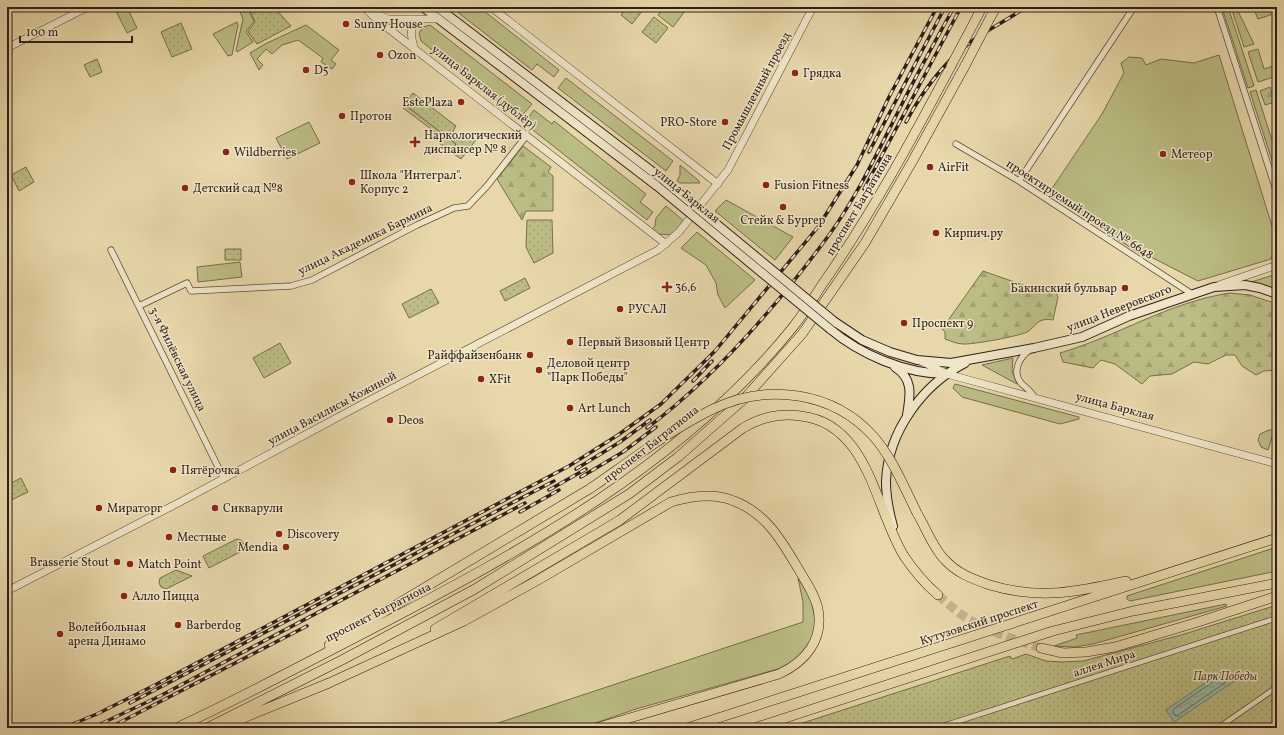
<svg xmlns="http://www.w3.org/2000/svg" width="1284" height="735" viewBox="0 0 1284 735" font-family="Vollkorn,serif">
<defs>
<pattern id="forest-firs" width="22" height="20" patternUnits="userSpaceOnUse"><rect width="22" height="20" fill="#bbbd84"/><path d="M5 1l3.5 6h-7zM16 11l3.5 6h-7z" fill="#a1a271"/></pattern>
<pattern id="park-dots" width="8" height="8" patternUnits="userSpaceOnUse"><rect width="8" height="8" fill="#bbbd84"/><path d="M2 2h.1M6 6h.1" fill="none" stroke="#a1a271" stroke-width="1.8" stroke-linecap="round"/></pattern>
<pattern id="water-waves" width="16" height="10" patternUnits="userSpaceOnUse"><rect width="16" height="10" fill="#97baa9"/><path d="M0 5q4-4 8 0t8 0" fill="none" stroke="#829f91"/></pattern>
</defs>
<rect width="100%" height="100%" fill="#e7d7a9"/>
<filter id="stains"><feTurbulence type="fractalNoise" baseFrequency=".005" numOctaves="4"/><feColorMatrix values="0 0 0 0 .2 0 0 0 0 .09 0 0 0 0 .02 0 0 0 .5 -.17"/></filter>
<radialGradient id="worn" r=".72"><stop offset=".6" stop-color="#630" stop-opacity="0"/><stop offset="1" stop-color="#630" stop-opacity=".3"/></radialGradient>
<!-- grass -->
<path fill="#bbbd84" stroke="#756e4e" d="M114,7H127L137,28L127,33Z
M238,7H247L254,21L246,32L253,42L237,52L236,50L243,19Z
M451,7H479L559,70L554,77L537,64L532,70Z
M664,7H679L685,11L673,27L658,15Z
M1228,7L1254,86L1248,88L1222,8Z
M1231,7H1236L1254,44L1244,47Z
M1270,7H1277V24L1273,14L1258,19L1255,12Z
M237,22L238,25L232,55L228,56L213,34Z
M306,25L339,50L331,60L336,64L332,69L321,62L323,58L298,40L282,45L272,54L266,49L257,59L263,65L259,70L250,53L267,43Z
M430,25L532,104L519,119L421,41L419,33L423,27Z
M1258,49L1264,69L1277,65V76L1258,82L1248,52Z
M1219,55L1277,242L1271,259L1198,281L1143,253L1140,254L1049,193L1102,114L1124,73L1121,63L1129,57L1142,58L1146,65L1161,59L1194,63Z
M566,78L673,161L666,171L558,88Z
M1256,90L1277,156V176L1250,92Z
M405,105L456,144L451,152L439,143L443,138L403,108Z
M534,110L552,124L554,121L646,194L640,202L653,212L647,220L524,123Z
M309,122L320,143L287,159L276,138Z
M680,165L698,180L700,183H680L677,181L680,175Z
M726,200L793,237L775,260L715,211Z
M666,206L684,221L672,235L658,234L651,230L655,226L656,218Z
M697,232L755,280L725,308L718,295L716,283L706,265L681,248Z
M240,262L242,277L198,282L197,267Z
M1277,274V290L1251,282Z
M1013,358L1012,371L1017,384L982,365Z
M955,384L1079,417V419L1060,424L962,397L953,388Z
M1269,430H1274L1268,450L1261,447L1258,440L1260,434Z
M1277,547V571L1130,601L1127,599V596L1130,595Z
M798,578L811,599L815,619V631L806,651L785,667L636,709L581,728H483L803,622V602Z
M1226,604L1227,606L1093,644L1074,647L1054,646L1077,638L1076,635Z"/>
<!-- forest -->
<path fill="url(#forest-firs)" stroke="#756e4e" d="M1270,87L1275,102L1265,105L1260,91Z
M523,146L551,167L548,172L553,176V211H526L522,220L497,179Z
M983,271L1023,285L1054,289L1058,297L1053,320C1037,317 1037,326 1027,332C1020,336 971,345 963,344C957,344 951,341 945,339V332L942,329Z
M1230,293L1250,295L1277,304V370L1264,371L1256,375L1242,366L1235,355H1226L1208,364L1194,362L1172,374L1150,376L1142,384L1115,364L1101,360L1093,368L1063,362L1060,353C1118,336 1169,302 1230,293Z"/>
<!-- park -->
<path fill="url(#park-dots)" stroke="#756e4e" d="M248,7H274L291,26L257,44L248,32L255,22Z
M627,7H639L643,10L632,24L621,15Z
M654,17L668,28L656,43L642,32Z
M181,23L192,49L172,57L161,32Z
M97,59L102,72L90,77L84,65Z
M413,93L456,126L453,131L461,137L465,132L476,140L461,159L451,152L456,144L404,104Z
M26,167L34,182L19,191L11,175Z
M527,220H552L553,253L534,263L526,247Z
M225,249H241V260H225Z
M525,278L530,288L505,301L500,291Z
M431,289L439,303L409,318L402,304Z
M280,343L291,363L264,378L253,358Z
M21,478L28,492L7,502V485Z
M237,539L241,540L244,544L242,551L209,568L203,556Z
M176,570L192,576L166,589L161,587L159,583L160,578Z
M1277,605V728H787L1010,656L1012,659L1026,654L1046,661L1062,662L1083,661L1181,635Z"/>
<!-- water -->
<path fill="url(#water-waves)" stroke="#6d7c6f" d="M1224,670L1233,682L1174,722L1166,710Z"/>
<g fill="none" stroke-linecap="round" stroke-linejoin="round">
<!-- shore -->
<path stroke="#636c61" stroke-width="1" d="M1222,676L1226,680V682L1177,716L1174,715L1173,710Z"/>
<!-- primary-tunnel -->
<path stroke="#c2b28c" stroke-width="9" stroke-dasharray="9 4.5" stroke-linecap="butt" d="M938,595C946,602 954,609 962,615C985,631 1014,639 1041,648"/>
<defs>
<path id="pedestrian" d="M937,728L1277,618
M1218,728L1277,687"/>
<path id="minor" d="M1217,7L1277,193
M956,144L1019,181L1192,294
M1019,181L1134,7
M111,250L224,479
M139,306L187,283L191,291L291,286L312,280L417,225L454,208L468,206L487,186L527,135
M1030,350C1019,357 1012,372 1021,383C1026,388 1031,391 1034,397"/>
<path id="tertiary" d="M364,7L376,19L666,244
M491,7L718,184
M373,12L388,19H417
M414,47C411,36 409,28 417,19H438
M7,48L88,7
M1219,285L1277,265
M921,361L947,374L1277,464
M7,591L180,502L370,400L658,250L679,232L728,170L813,7"/>
<path id="secondary" d="M423,7L657,186
M437,7L662,179
M835,322L862,340L890,352L917,360L951,363L1034,348L1082,337L1129,316L1214,287L1245,285L1260,288L1277,294
M830,329C861,355 906,374 947,374
M895,367C914,379 910,396 907,415
M893,526C889,512 886,496 886,481C888,432 922,385 965,363"/>
<path id="primary" d="M977,17L982,7
M990,18L996,7
M917,513C926,528 933,548 945,560C958,574 973,579 990,585C1039,600 1077,592 1126,581
M435,629L620,520L743,428C762,417 779,413 801,416C869,424 875,509 904,556C914,571 925,584 938,595
M329,645L591,488
M1041,648L1063,653L1086,652L1115,647L1198,622L1277,596
M176,728C241,698 304,664 368,631C522,551 683,464 793,327C805,312 815,295 826,279C873,211 912,139 951,66
M207,728L342,660L475,589L629,494L678,457L744,399L802,334L865,243L912,162L966,64
M219,728L329,683L464,621L538,580L671,502C691,496 715,493 734,501C765,513 780,538 796,565C804,579 815,594 818,609C824,640 805,662 779,674L596,728
M687,728L1277,538
M754,728L1053,631L1133,611L1277,583"/>
</defs>
<!-- pedestrian casing -->
<use href="#pedestrian" stroke="#5d4d3d" stroke-width="6"/>
<!-- minor casing -->
<use href="#minor" stroke="#5d4d3d" stroke-width="7"/>
<!-- tertiary casing -->
<use href="#tertiary" stroke="#5d4d3d" stroke-width="8"/>
<!-- secondary casing -->
<use href="#secondary" stroke="#2f1f19" stroke-width="10"/>
<!-- primary casing -->
<use href="#primary" stroke="#2f1f19" stroke-width="10"/>
<!-- pedestrian -->
<use href="#pedestrian" stroke="#efe5c7" stroke-width="4.5"/>
<!-- minor -->
<use href="#minor" stroke="#efe5c7" stroke-width="5.5"/>
<!-- tertiary -->
<use href="#tertiary" stroke="#efe5c7" stroke-width="7"/>
<!-- secondary -->
<use href="#secondary" stroke="#efe5c7" stroke-width="8"/>
<!-- primary -->
<use href="#primary" stroke="#e7d7a9" stroke-width="9"/>
<defs>
<path id="rail" d="M906,122C922,92 945,61 972,41C989,29 1009,19 1026,7
M869,152L945,7
M864,189L961,7
M693,381L712,361
M647,428C715,377 779,303 829,235C858,195 879,149 901,106C918,72 936,40 954,7
M576,469L620,442L650,420
M581,477L623,452L656,427
M549,490L586,469
M520,512L559,490
M130,703L554,481
M63,728L97,714L155,685L569,466L618,435L661,404L715,351L818,227L857,165L889,97L937,7
M92,728L160,696L525,503
M109,728L307,626"/>
</defs>
<!-- rail casing -->
<use href="#rail" stroke="#2f1f19" stroke-width="3.5"/>
<!-- rail -->
<use href="#rail" stroke="#efe5c7" stroke-width="2" stroke-dasharray="6" stroke-linecap="butt"/>
<defs>
<path id="secondary-bridge" d="M662,179L835,322
M657,186L830,329"/>
<path id="primary-bridge" d="M966,64L990,18
M951,66L977,17
M591,488C630,461 670,430 713,409C767,383 833,391 874,437C893,459 904,487 917,513"/>
</defs>
<!-- secondary-bridge casing -->
<use href="#secondary-bridge" stroke="#2f1f19" stroke-width="10" stroke-linecap="butt"/>
<!-- primary-bridge casing -->
<use href="#primary-bridge" stroke="#2f1f19" stroke-width="10" stroke-linecap="butt"/>
<!-- secondary-bridge -->
<use href="#secondary-bridge" stroke="#efe5c7" stroke-width="8"/>
<!-- primary-bridge -->
<use href="#primary-bridge" stroke="#e7d7a9" stroke-width="9"/>
</g>
<!-- markers -->
<g fill="#8f2418" stroke="#efe5c7" stroke-width="1.5">
<circle cx="346" cy="24" r="4"/>
<circle cx="380" cy="55" r="4"/>
<circle cx="306" cy="70" r="4"/>
<circle cx="795" cy="73" r="4"/>
<circle cx="461" cy="102" r="4"/>
<circle cx="342" cy="116" r="4"/>
<circle cx="725" cy="122" r="4"/>
<path d="M413 136h4v4h4v4h-4v4h-4v-4h-4v-4h4z"/>
<circle cx="226" cy="152" r="4"/>
<circle cx="1163" cy="154" r="4"/>
<circle cx="930" cy="167" r="4"/>
<circle cx="352" cy="182" r="4"/>
<circle cx="766" cy="185" r="4"/>
<circle cx="185" cy="188" r="4"/>
<circle cx="783" cy="207" r="4"/>
<circle cx="936" cy="233" r="4"/>
<path d="M665 281h4v4h4v4h-4v4h-4v-4h-4v-4h4z"/>
<circle cx="1125" cy="288" r="4"/>
<circle cx="620" cy="309" r="4"/>
<circle cx="904" cy="323" r="4"/>
<circle cx="570" cy="342" r="4"/>
<circle cx="530" cy="355" r="4"/>
<circle cx="539" cy="370" r="4"/>
<circle cx="481" cy="379" r="4"/>
<circle cx="570" cy="408" r="4"/>
<circle cx="390" cy="420" r="4"/>
<circle cx="173" cy="470" r="4"/>
<circle cx="99" cy="508" r="4"/>
<circle cx="215" cy="508" r="4"/>
<circle cx="279" cy="534" r="4"/>
<circle cx="169" cy="537" r="4"/>
<circle cx="286" cy="547" r="4"/>
<circle cx="117" cy="562" r="4"/>
<circle cx="130" cy="564" r="4"/>
<circle cx="124" cy="596" r="4"/>
<circle cx="178" cy="625" r="4"/>
<circle cx="60" cy="634" r="4"/>
</g>
<g text-anchor="middle" stroke-width="3" stroke-linejoin="round" paint-order="stroke">
<!-- poi labels -->
<g font-size="12" fill="#2f1f19" stroke="#efe5c7" text-anchor="start">
<text x="354" y="28">Sunny House</text>
<text x="388" y="59">Ozon</text>
<text x="314" y="74">D5</text>
<text x="803" y="77">Грядка</text>
<text x="453" y="106" text-anchor="end">EstePlaza</text>
<text x="350" y="120">Протон</text>
<text x="717" y="126" text-anchor="end">PRO-Store</text>
<text x="424" y="139">Наркологический<tspan x="424" dy="14">диспансер № 8</tspan></text>
<text x="234" y="156">Wildberries</text>
<text x="1171" y="158">Метеор</text>
<text x="938" y="171">AirFit</text>
<text x="360" y="179">Школа "Интеграл".<tspan x="360" dy="14">Корпус 2</tspan></text>
<text x="774" y="189">Fusion Fitness</text>
<text x="193" y="192">Детский сад №8</text>
<text x="783" y="224" text-anchor="middle">Стейк &amp; Бургер</text>
<text x="944" y="237">Кирпич.ру</text>
<text x="675" y="291">36,6</text>
<text x="1117" y="292" text-anchor="end">Бакинский бульвар</text>
<text x="628" y="313">РУСАЛ</text>
<text x="912" y="327">Проспект 9</text>
<text x="578" y="346">Первый Визовый Центр</text>
<text x="522" y="359" text-anchor="end">Райффайзенбанк</text>
<text x="547" y="367">Деловой центр<tspan x="547" dy="14">"Парк Победы"</tspan></text>
<text x="489" y="383">XFit</text>
<text x="578" y="412">Art Lunch</text>
<text x="398" y="424">Deos</text>
<text x="181" y="474">Пятёрочка</text>
<text x="107" y="512">Мираторг</text>
<text x="223" y="512">Сикварули</text>
<text x="287" y="538">Discovery</text>
<text x="177" y="541">Местные</text>
<text x="278" y="551" text-anchor="end">Mendia</text>
<text x="109" y="566" text-anchor="end">Brasserie Stout</text>
<text x="138" y="568">Match Point</text>
<text x="132" y="600">Алло Пицца</text>
<text x="186" y="629">Barberdog</text>
<text x="68" y="631">Волейбольная<tspan x="68" dy="14">арена Динамо</tspan></text>
</g>
<!-- street labels -->
<g font-size="12" fill="#2f1f19" stroke="#efe5c7">
<text transform="translate(484 87) rotate(38)" y="4">улица Барклая (дублёр)</text>
<text transform="translate(756 91) rotate(-62)" y="4">Промышленный проезд</text>
<text transform="translate(687 195) rotate(39)" y="4">улица Барклая</text>
<text transform="translate(859 204) rotate(-59)" y="4">проспект Багратиона</text>
<text transform="translate(1080 209) rotate(33)" y="4">проектируемый проезд № 6648</text>
<text transform="translate(365 239) rotate(-26)" y="4">улица Академика Бармина</text>
<text transform="translate(1119 308) rotate(-21)" y="4">улица Неверовского</text>
<text transform="translate(178 359) rotate(64)" y="4">3-я Филёвская улица</text>
<text transform="translate(1115 406) rotate(15)" y="4">улица Барклая</text>
<text transform="translate(332 408) rotate(-28)" y="4">улица Василисы Кожиной</text>
<text transform="translate(651 444) rotate(-38)" y="4">проспект Багратиона</text>
<text transform="translate(378 612) rotate(-27)" y="4">проспект Багратиона</text>
<text transform="translate(979 622) rotate(-18)" y="4">Кутузовский проспект</text>
<text transform="translate(1104 663) rotate(-18)" y="4">аллея Мира</text>
</g>
<!-- park labels -->
<g font-size="12" font-style="italic" fill="#524634" stroke="#efe5c7">
<text x="1225" y="680">Парк Победы</text>
</g>
</g>
<!-- margin -->
<rect width="1284" height="735" fill="none" stroke="#e7d7a9" stroke-width="24"/>
<rect x="8" y="8" width="1268" height="719" fill="none" stroke="#2f1f19" stroke-width="2"/>
<rect x="12" y="12" width="1260" height="711" fill="none" stroke="#2f1f19"/>
<!-- scale -->
<path d="M20 36v6h112v-6" fill="none" stroke="#2f1f19" stroke-width="2"/>
<text x="26" y="36" font-size="12" fill="#2f1f19" stroke="#efe5c7" stroke-width="3" paint-order="stroke">100 m</text>
<rect width="100%" height="100%" filter="url(#stains)"/>
<rect width="100%" height="100%" fill="url(#worn)"/>
</svg>
